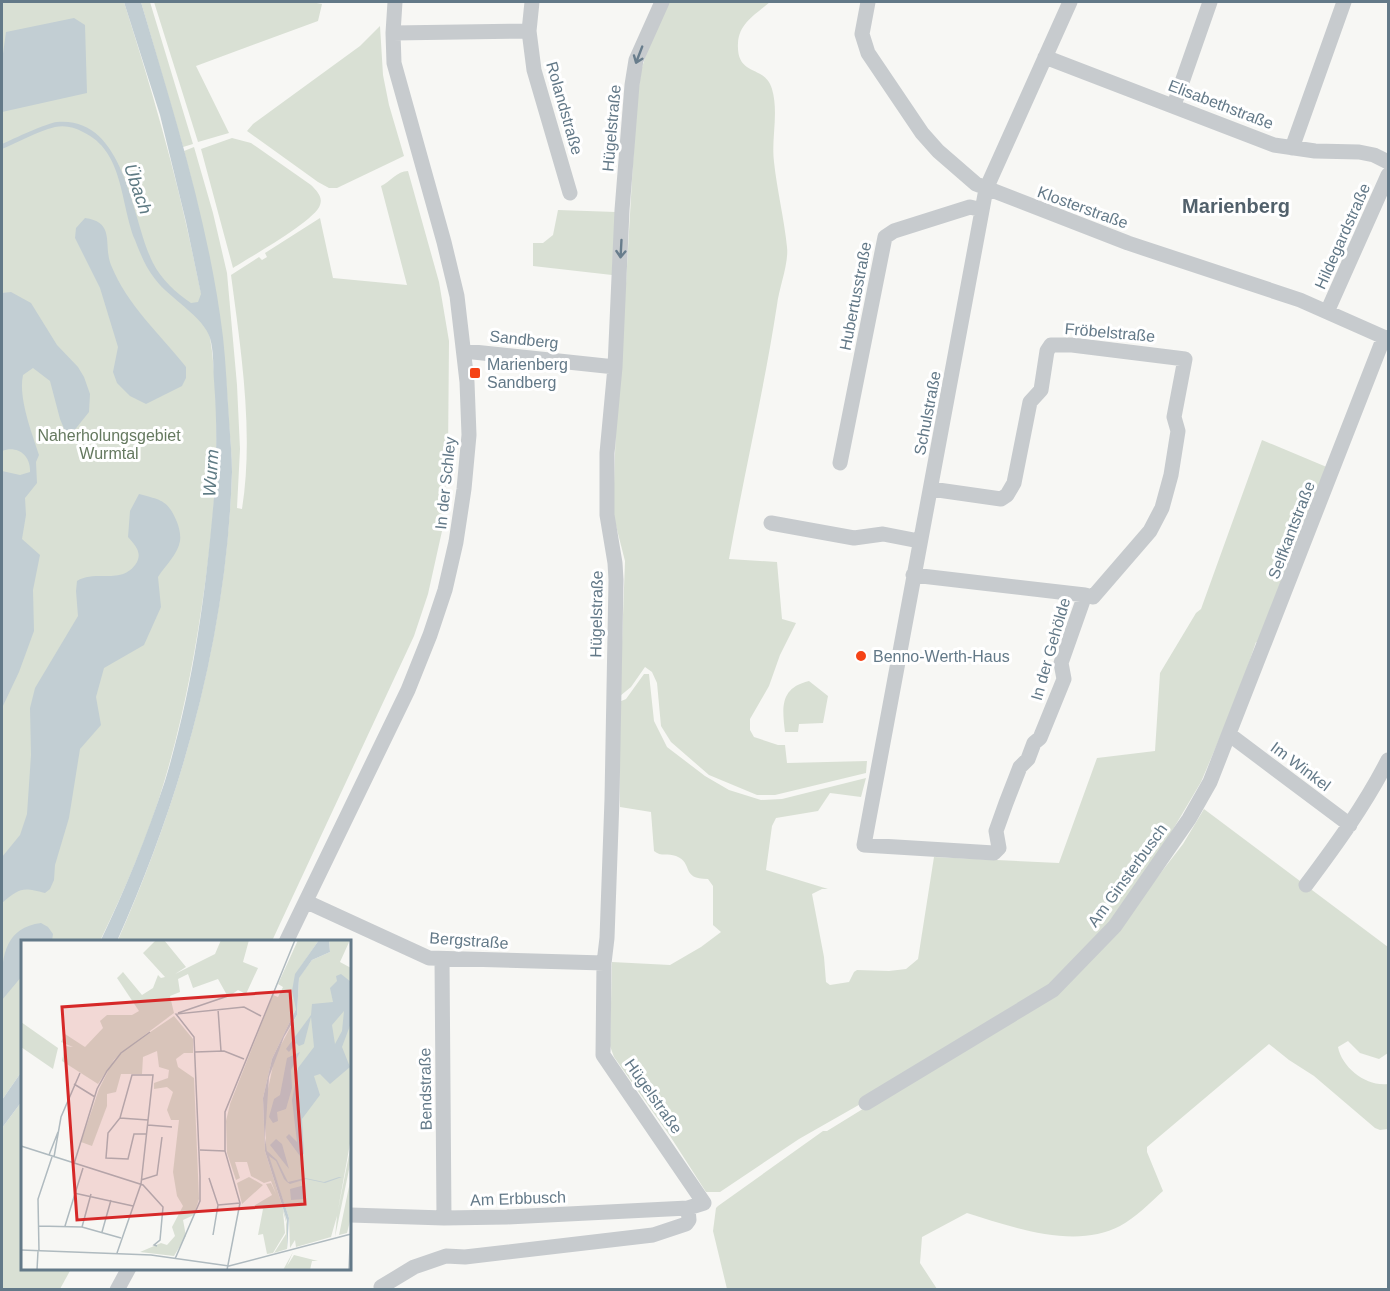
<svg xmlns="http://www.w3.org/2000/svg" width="1390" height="1291" viewBox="0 0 1390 1291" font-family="Helvetica,sans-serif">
<rect width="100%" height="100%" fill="#f7f7f4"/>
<!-- green -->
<path fill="#d9e0d4" d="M2,2H124C151,87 176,172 194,260C200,290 208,320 212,351C221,429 216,506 205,584C196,649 184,715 165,779C149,835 125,889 100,941L22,942V1071L2,1100Z
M141,2H150L193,144L183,147Z
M154,2H311L322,4L318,21L196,66L229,133L198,142Z
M668,2H770C756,14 739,23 738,43C736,78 765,64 772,89C779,113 771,138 774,162C777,190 784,218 787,247C789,263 779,288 777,305C764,390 744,474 729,559L777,562L782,619L796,623L780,655L769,686L750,719V730L754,737L778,745H785L787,763L867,761L866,773L775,795H757L709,775L671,742L661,726L657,683L652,672L645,667L631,687L620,696L625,561L613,514L616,425L623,290L626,284L636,110L641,71L647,51Z
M380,26L383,75L389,105L404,156L337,188H329L318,182L247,131L253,124L360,46Z
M232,138L251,143L311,185C317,191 323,197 320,205C316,220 249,258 233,268L201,149Z
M194,147L213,213L227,273L237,385L240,449L237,508L242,509C254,433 241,351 231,275L259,257L262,260L267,257L265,253L320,218L333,278L407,285L381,186C390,182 397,171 408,171L439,282L449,341L448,455L442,531L428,594L414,636L272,941L117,942C183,794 226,635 232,473C232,452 229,430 228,409C223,319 207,237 184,151Z
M558,210L616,212L612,275L533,266V243H543L553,235Z
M1262,440L1329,468L1261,644L1256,642L1238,695L1201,782L1149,870L1119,917L1060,978L871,1098L799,1139L720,1192H706L670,1136L614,1057L610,1046L612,962L670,965L701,947L721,932L713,925V886L708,879C680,879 694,863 676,856C668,853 661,857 654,851L651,812L620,807L619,702L626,699L644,674H649L654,721L667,747L705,776L729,790L761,800L782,799L866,778L861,797L830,793L818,811L776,818L772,826L766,870L828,889H822L812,894L824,957L826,982L830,985L849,982L854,972L857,970L889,971L906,969L918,959L934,857L1059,863L1097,758L1155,751L1160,673L1196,613L1201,609Z
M809,681L828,696L823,723L799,724L798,732H785C782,707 780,688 809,681Z
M1204,809L1388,947V1053L1379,1059L1360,1053L1348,1041L1338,1047C1342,1068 1367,1087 1388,1084V1129L1380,1130L1375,1128L1314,1076L1289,1060L1269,1044L1147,1147V1152L1163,1191C1150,1203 1136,1217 1120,1226C1075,1250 1012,1227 967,1213L922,1237L920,1263L937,1289H727L713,1231L716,1208L718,1206L823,1131H827L1001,1024L1118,928L1183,844Z
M22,1101V1268L71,1269L60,1289H2V1128Z"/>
<!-- water -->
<path fill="#c2ced3" d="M124,2H141C173,111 209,222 223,337C226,364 227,392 229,419C230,437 232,455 232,472C227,634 183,794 117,941L100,942C125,890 147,836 165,781C193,689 206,592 214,497C217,458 217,420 214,381C213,367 214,352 210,338C204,317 169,298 155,279C146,268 140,253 135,240C120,203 124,151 83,132C74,127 65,125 55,127C36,132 19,142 2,149V144C13,139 47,123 57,122C126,116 131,219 153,263C161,279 176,293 191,303L198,302L201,294L186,222L160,115Z
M74,18L85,25L87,93L2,112V61L6,32Z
M85,218C116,222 103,245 111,265C127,305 160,334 186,367V378L182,386L146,404L130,396L117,383L113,372L118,347L100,288L75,238L76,228Z
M11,292L31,303L57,345L78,367L84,377L90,394L89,412L73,432L65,431L60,419L50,381L33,368L23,375C18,398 32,433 39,455L36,462L37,483L25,498L26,515L22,539L40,555L33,590L34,631L19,672L2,708V471L20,475L30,472C31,455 17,445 2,451V293Z
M139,494C161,500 168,500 177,522C179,527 181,535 180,541C178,554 165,566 158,577L161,607L144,645L104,668L96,697L101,725L80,749L69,818L55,865L54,880L50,889L45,893C22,887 20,888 2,903V857L20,835L27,814L31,755L30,708L35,688L78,616L76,591L77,581C96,569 123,586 137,562C142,552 135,545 128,537L130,511Z
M41,923L48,927L53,934L52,941L22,942V976L2,1000C1,966 0,928 41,923Z
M22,1071V1101L2,1128V1100Z"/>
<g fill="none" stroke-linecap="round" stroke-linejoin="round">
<!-- minor -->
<path stroke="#c7cbce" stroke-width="15" d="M532,2L529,31L534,70L570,193
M868,2L862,34L868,53L922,133L938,151L976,184L1128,243L1300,300L1388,339
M393,33L529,31
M1045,57L1274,145L1315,151L1359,152L1374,155L1388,162
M1174,105L1210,2
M1292,148L1344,2
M1327,312L1388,175
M464,351L615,367
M840,463L885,237L894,231L970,207L982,210
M931,489L1001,499L1007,495L1014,483L1030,402L1041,390L1047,351L1051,345H1072L1185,359L1174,417L1178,431L1171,475L1162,508L1150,531L1093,597L1085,595L1061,663L1064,679L1040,738L1034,743L1028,759L1020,767L1006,803L996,831L999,848L994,853L864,845L986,189L1070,2
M771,523L854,538L883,534L919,541
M913,575L1085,595
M1230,735L1350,825
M1306,885C1336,845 1365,805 1388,760
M307,902L429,958L604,963
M286,942L408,690L430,635L445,590L456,542L464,489L469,435L467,382L457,296L444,242L394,63L393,33L395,2
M442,959L444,1218
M866,1103L1053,990L1115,926L1189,819L1210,782L1384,337
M350,1215L444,1218L507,1217L688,1208L704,1203L603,1055L604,963L607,938L612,799L616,580L615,563L607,515V453L615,367L622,210L632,85L636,60L662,2
M381,1287L414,1267L446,1256L465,1257L653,1235L686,1224L689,1220L688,1208
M117,1290L129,1268"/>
</g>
<!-- one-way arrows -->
<defs><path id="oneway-shaft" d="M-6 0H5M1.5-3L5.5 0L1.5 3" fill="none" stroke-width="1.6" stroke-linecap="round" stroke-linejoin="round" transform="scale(1.5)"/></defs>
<g stroke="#687d8c">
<use href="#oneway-shaft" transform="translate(639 55) rotate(111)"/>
<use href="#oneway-shaft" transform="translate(621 249) rotate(93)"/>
</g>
<!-- markers -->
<g fill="#f54316" stroke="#fff" stroke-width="2">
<rect x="469" y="367" width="12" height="12" rx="3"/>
<circle cx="861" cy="656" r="6"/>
</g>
<g text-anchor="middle" stroke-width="6" stroke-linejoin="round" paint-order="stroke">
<!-- street labels -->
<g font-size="16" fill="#637988" stroke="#fff">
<text transform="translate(1221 104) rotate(21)" y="6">Elisabethstraße</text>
<text transform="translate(565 108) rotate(74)" y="6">Rolandstraße</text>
<text transform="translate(611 128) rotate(-85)" y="6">Hügelstraße</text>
<text transform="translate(1083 207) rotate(20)" y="6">Klosterstraße</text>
<text transform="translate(1342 236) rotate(-66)" y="6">Hildegardstraße</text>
<text transform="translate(855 296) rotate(-79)" y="6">Hubertusstraße</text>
<text transform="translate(1110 332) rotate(5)" y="6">Fröbelstraße</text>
<text transform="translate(524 339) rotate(6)" y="6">Sandberg</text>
<text transform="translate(927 413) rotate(-79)" y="6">Schulstraße</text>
<text transform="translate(445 483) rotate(-84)" y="6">In der Schley</text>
<text transform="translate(1291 530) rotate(-69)" y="6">Selfkantstraße</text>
<text transform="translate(596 614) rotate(-89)" y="6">Hügelstraße</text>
<text transform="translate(1050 649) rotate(-74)" y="6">In der Gehölde</text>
<text transform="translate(1301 766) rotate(37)" y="6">Im Winkel</text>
<text transform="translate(1127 875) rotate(-54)" y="6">Am Ginsterbusch</text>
<text transform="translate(469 940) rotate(4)" y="6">Bergstraße</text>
<text transform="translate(425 1089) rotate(-91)" y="6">Bendstraße</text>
<text transform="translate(654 1096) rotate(55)" y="6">Hügelstraße</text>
<text transform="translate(518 1198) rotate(-2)" y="6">Am Erbbusch</text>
</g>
<!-- poi labels -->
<g font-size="16" fill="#637988" stroke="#fff" text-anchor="start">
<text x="487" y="370">Marienberg<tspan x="487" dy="18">Sandberg</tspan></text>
<text x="873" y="662">Benno-Werth-Haus</text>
</g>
<!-- park labels -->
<g font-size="16" fill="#65795f" stroke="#fff">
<text x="109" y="441">Naherholungsgebiet<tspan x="109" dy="18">Wurmtal</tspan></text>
</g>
<!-- water labels -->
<g font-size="18" font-style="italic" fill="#5f7b84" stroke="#fff">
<text transform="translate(138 189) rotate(71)" y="6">Übach</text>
<text transform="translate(211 473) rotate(-86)" y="6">Wurm</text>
</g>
<!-- quarter labels -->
<g font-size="20" font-weight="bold" fill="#52616c" stroke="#fff">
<text x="1236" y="213">Marienberg</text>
</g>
</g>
<!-- overview -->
<g transform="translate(21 940)">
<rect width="330" height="330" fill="#f7f7f4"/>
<path d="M135,0H143L165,27L154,34L194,14L200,0H228L222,22L237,28L225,54L217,50L207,57L197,39L172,48L167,34L157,39L159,52L149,56L153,73L113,103L153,76L172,99V113H163L155,119L157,127L173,138L178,259L173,275L162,280L165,296L153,316L119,312L140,303L146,305L154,296L151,287L162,266L156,256L152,232L158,180H150L146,170L152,152L146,147L133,149V143L147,138L148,130L138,127L136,111L122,117L121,134H100L95,152L86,154V166L71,206L60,202L78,149L91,123L106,108L93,120L77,144L41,121L44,106L52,107L40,102L44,94L64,107L82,88L79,81L86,75H111L118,71L96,38L102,32L121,55L132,48L137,35L140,38L144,37L122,13ZM277,0H298L278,29L275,69L251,119L242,158L244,211L264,275L267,289L266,309L253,313L265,294V282L262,271L264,293L252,313L246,314L242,294L237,295L242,269L231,267L251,255L245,244L250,243L255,254L250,241L243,243L230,236L226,222H214L219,238L215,240L206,213L205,181L209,164L252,55L257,57L262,47L257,44ZM308,0H329L319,22L330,28V198L317,270L330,205V220L314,297L316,276L310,297L275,307L274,300L269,308L268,278L245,209L244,163L254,116L276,75L278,37L291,20L309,12ZM0,82L37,108L32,129L0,107ZM228,237L242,245L221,264L216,243ZM330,237V277L326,293L318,295ZM272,312L266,326L273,315L297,321H291L289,330H262Z" fill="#d9e0d4"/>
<path d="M298,0H308L309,12L291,20L278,38L276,75L263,97L248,137L244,198L246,211L256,220L267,242L284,238L303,242L318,237H321L304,243L285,239L269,244L266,242L263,239L255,221L248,216L268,278L266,309V281L244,211L242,158L251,119L275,69L271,51L274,34ZM320,34L330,42V83L321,107L329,127L309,144L299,134L293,136L299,155L281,179L283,214L279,216L265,197L268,194L276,202L271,160L277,128L293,107L290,77L283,104L278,106L275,103L268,112L265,109L290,75L291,64L312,62L309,48L316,41L315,36ZM323,71L321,91L314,104L311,85ZM279,112L270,130L271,148L265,169L256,172L257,181L252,183L248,177L253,159L259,155L266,118ZM255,199L261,204L268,229L249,205ZM284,245L283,259L270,260L269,249Z" fill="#c2ced3" fill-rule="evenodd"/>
<path fill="none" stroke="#afbabf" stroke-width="1.5" d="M197,69L200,111M157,73L207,56M174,112L203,111L223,119M53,144L74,157M99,178L127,180M127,185L151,187M0,206L122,245L142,267L139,300L133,305L136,306M179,210L204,211M28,215L37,192M33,217L40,177L59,133M53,224L76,149L86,131L100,113L129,92M188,238L197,265L192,295M120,240L136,235L141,197M53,253L112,266M197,265L219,263M17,286L61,287L100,298M44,286L62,228M61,287L70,254M81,292L90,260M0,310L130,315L208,326L330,294M18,311L17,259L31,217M96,313L120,244L132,135H111L99,178L87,193L85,218L107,219L113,194H125M154,319L179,261V236L173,97L155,74L223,67L240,76M16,330L17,311M206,330L219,263L204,211V172L274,0M328,330L330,282"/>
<path fill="#d62828" fill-opacity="0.15" stroke="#d62828" stroke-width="3" d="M269,51L284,264L56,280L41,67Z"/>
<rect width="330" height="330" fill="none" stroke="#637988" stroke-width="3"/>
</g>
<!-- border -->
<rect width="1390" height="1291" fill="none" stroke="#637988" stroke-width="6"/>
</svg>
